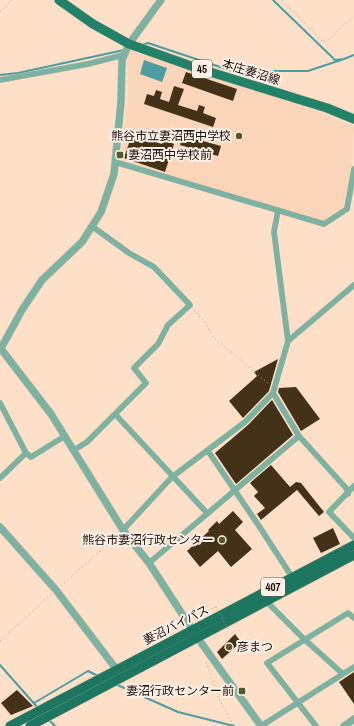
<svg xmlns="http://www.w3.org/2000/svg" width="354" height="726" viewBox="0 0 354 726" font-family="'Archivo Narrow','Noto Sans JP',sans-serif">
<rect width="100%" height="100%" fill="#fedfc8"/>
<!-- built -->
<path fill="#fbd5b9" d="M131,51L309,108L354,126L351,176L345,207L324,221L124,163L121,159L128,91L127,58Z"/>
<!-- water -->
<path fill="#4c9da1" d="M144,60L167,68L162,82L140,74Z"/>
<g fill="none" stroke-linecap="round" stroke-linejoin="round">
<!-- stream -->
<path stroke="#4c9da1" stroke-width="2" d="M273,0L335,60L344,59L354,55
M142,45L148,43L232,71H308L344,59
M0,75L18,73L124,50
M0,665L38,708
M115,684L178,712L234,726
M34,703L88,671L98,676
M49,720L55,726"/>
</g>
<!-- building -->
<path fill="#433218" d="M186,72L237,89L233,101L182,83Z
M174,86L184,89L178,105L197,111L199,105L205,107L203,113L216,118L213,127L144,104L147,94L154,96L156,90L162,92L160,99L169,102Z
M184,130L194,133L192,138L221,146L218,156L180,145Z
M132,134L162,144L164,140L174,144L165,172L124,158Z
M278,359L269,391L243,418L229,401L257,376L254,372Z
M296,387L320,419L301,431L278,392L279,388Z
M272,400L293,435L236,484L215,453L248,425Z
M271,465L290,487L296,482L301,483L324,512L319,516L297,490L261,520L257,514L265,508L254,496L258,492L250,483Z
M233,511L243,522L235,530L252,549L231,567L218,551L200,567L187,551L209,531L208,530L217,521L219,524Z
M333,528L340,544L321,553L313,538Z
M235,634L241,642L222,659L217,652Z
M354,672V704L339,682Z
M17,690L33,706L11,715L1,703Z"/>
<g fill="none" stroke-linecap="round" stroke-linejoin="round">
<defs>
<path id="minor" d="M0,80L88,64L123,55
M115,162L324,224L347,209L354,169
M288,341L354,285
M273,393L299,436L346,488L348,494
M0,403L26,453L31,457L65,436
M115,414L207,513
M74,450L87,442L146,383L134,368L158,344L168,325L190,305L154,267L129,253L93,227
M208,451L259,526L292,577
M0,478L26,453
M354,486L329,512L354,538
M123,530L172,477L245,422L273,393L288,341L274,232L278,210
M149,563L299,436
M266,601L304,639L343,674
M261,726L354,667
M316,726L267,663L348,613L354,618"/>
<path id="tertiary" d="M1,349L51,414L123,530L149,563L197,637L261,726
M0,350L22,310L42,280L82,242L101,212L114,174L121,102L122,60L129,44L161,0
M0,527L56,590L120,674
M344,726L354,719"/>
<path id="primary" d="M59,0L93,24L129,44L194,67L327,108L354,119"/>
<path id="trunk" d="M10,726L354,545
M30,726L354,555"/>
</defs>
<!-- minor casing -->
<use href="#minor" stroke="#dabea9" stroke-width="6"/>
<!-- tertiary casing -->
<use href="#tertiary" stroke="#dabea9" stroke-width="8"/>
<!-- primary casing -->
<use href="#primary" stroke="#dabea9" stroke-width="10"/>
<!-- trunk casing -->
<use href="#trunk" stroke="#dabea9" stroke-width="10"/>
<!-- path -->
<path stroke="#b29a88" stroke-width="1" stroke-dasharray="1 3" stroke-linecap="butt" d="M282,0L323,42L329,39L354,16
M0,12L12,0
M194,310L206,324L212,336L269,384
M61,586L118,535
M197,616L216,607
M0,641L51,594
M206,662L218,697L234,726
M54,722L58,726"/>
<!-- minor -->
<use href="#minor" stroke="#7cb2a1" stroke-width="5.5"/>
<!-- tertiary -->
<use href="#tertiary" stroke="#7cb2a1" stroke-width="7"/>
<!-- primary -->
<use href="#primary" stroke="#218169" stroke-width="9"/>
<!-- trunk -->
<use href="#trunk" stroke="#1d7660" stroke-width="9"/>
<!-- path-bridge -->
<path stroke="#b29a88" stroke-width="1" stroke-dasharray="1 3" stroke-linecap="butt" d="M216,607L228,629"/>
</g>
<!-- markers -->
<g fill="#575a27" stroke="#fdf0e7" stroke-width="1.5">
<circle cx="239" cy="136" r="4"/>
<rect x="116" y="151" width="8" height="8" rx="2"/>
<circle cx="222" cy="540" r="4"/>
<circle cx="229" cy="647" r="4"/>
<rect x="238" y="687" width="8" height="8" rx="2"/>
</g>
<g text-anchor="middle" stroke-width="4" stroke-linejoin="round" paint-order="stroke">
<!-- shield labels -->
<g fill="#fdf0e7" stroke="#60544c" stroke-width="1">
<rect x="192" y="60" width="20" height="18" rx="3"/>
<rect x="261" y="578" width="24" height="18" rx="3"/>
</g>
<g font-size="11" font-weight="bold" fill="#1c1109">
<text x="202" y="73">45</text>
<text x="273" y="591">407</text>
</g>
<!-- street labels -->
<g font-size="12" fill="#1c1109" stroke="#fdf0e7">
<text transform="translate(251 72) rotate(17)" y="4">本庄妻沼線</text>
<text transform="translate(176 625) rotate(-27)" y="4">妻沼バイパス</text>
</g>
<!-- poi labels -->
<g font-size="12" fill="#1c1109" stroke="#fdf0e7" text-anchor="end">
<text x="231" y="140">熊谷市立妻沼西中学校</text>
<text x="128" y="159" text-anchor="start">妻沼西中学校前</text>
<text x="214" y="544">熊谷市妻沼行政センター</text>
<text x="237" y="651" text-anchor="start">彦まつ</text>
<text x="234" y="695">妻沼行政センター前</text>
</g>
</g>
</svg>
